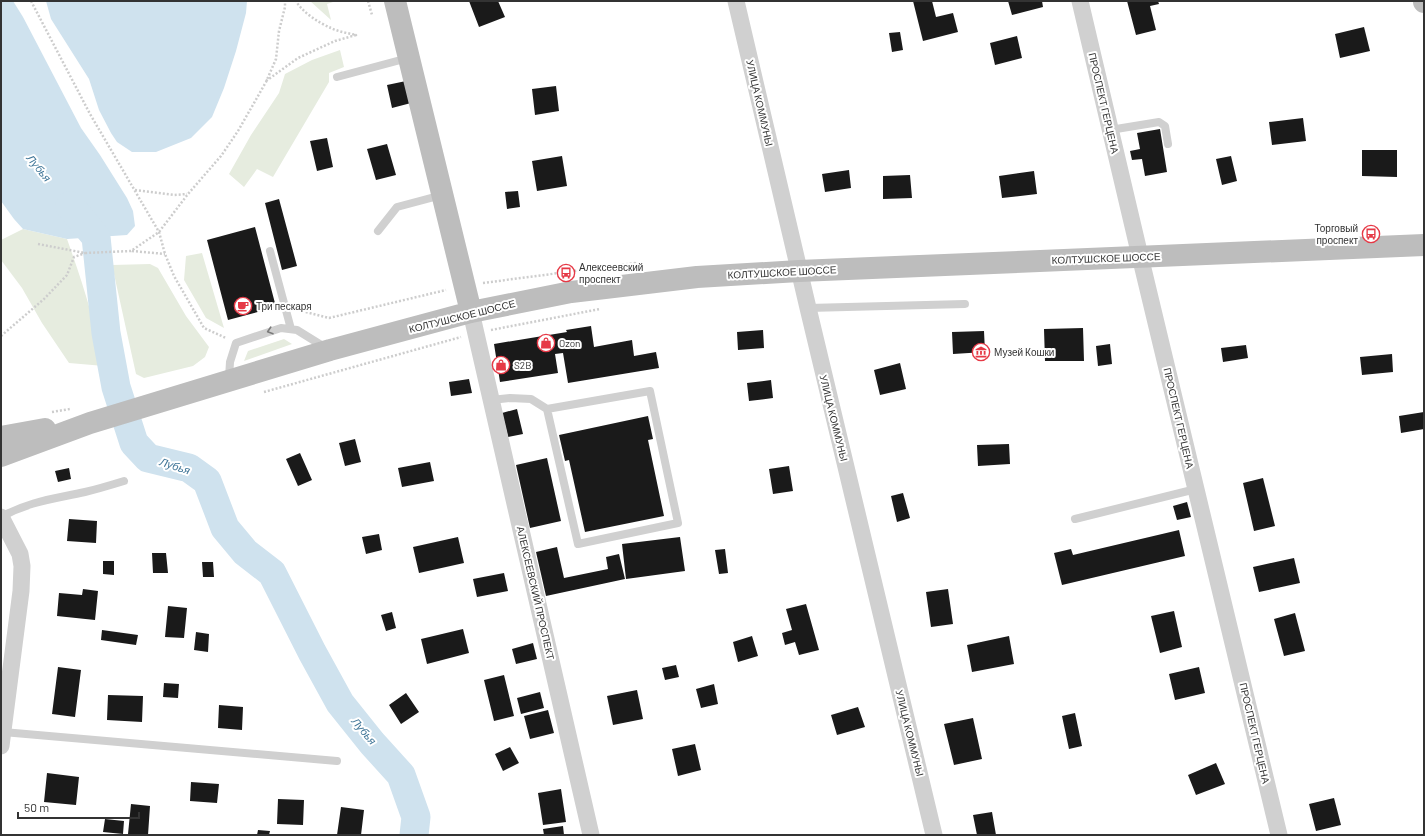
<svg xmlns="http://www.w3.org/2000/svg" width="1425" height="836" viewBox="0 0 1425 836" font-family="Barlow,sans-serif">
<rect width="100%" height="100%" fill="#fff"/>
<!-- green -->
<path fill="#e6ecdf" d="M310,1H336L327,4L331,20Z
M340,50L344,67L329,73V82L273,177L257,169L244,187L229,174L251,135L279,93L285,74L312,60Z
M23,229L67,239C82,281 95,322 104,366L69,363L42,323L22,288L1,260V240Z
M202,253L224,328L206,318L184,280L186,256Z
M150,264L158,268L186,316L209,347L205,357L193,366L144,378L136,374L112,265Z
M284,339L292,344L244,361L248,351Z"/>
<!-- water -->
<path fill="#cfe2ee" d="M1,1H13L23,17L81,128L100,155L127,198L133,211L135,226L127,235L67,239L23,229L14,219L1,201Z
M46,1H247L246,13L236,51L224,88L212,117L191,138L156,152H132L117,142L111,133L99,110L89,79L51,19Z"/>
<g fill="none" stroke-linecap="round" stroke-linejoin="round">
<!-- river -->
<path stroke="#cfe2ee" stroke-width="29" d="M70,206L96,237L106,333L116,387L134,443L148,458L189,468L207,481L225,528L245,552L272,573L312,652L340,703L372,743L401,775L416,817L414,835"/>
</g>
<!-- building -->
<path fill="#1a1a1a" d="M469,1H498L505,17L479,27Z
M913,1H932L936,17L953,13L958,32L923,41Z
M1008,1H1042L1043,7L1012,15Z
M1127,1H1158L1159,4L1150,6L1156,30L1136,35Z
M1364,27L1370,51L1340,58L1335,34Z
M900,32L903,50L892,52L889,33Z
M1017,36L1022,58L995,65L990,43Z
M406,81L411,103L392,108L387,85Z
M556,86L559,111L535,115L532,89Z
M1303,118L1306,141L1272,145L1269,122Z
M1160,129L1167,172L1145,176L1142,159L1132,160L1130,151L1140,149L1137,133Z
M327,138L333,167L317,171L310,141Z
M387,144L396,175L376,180L367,149Z
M1362,150H1397V177L1362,176Z
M562,156L567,186L537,191L532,161Z
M1231,156L1237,181L1222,185L1216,159Z
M849,170L851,188L825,192L822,174Z
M1034,171L1037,194L1002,198L999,176Z
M910,175L912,198L883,199V176Z
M518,191L520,207L507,209L505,192Z
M279,199L297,266L282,270L265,203Z
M255,227L276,307L228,320L207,240Z
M591,326L594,347L632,340L634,356L656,352L659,368L568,383L563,353L555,354L558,373L500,382L494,344L567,332L566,330Z
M1083,328L1084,361H1045L1044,329Z
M763,330L764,348L738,350L737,332Z
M984,331L985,352L953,354L952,332Z
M1110,344L1112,364L1098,366L1096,346Z
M1246,345L1248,358L1223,362L1221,348Z
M1392,354L1393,372L1362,375L1360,357Z
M900,363L906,389L880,395L874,370Z
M469,379L472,393L451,396L449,382Z
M771,380L773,398L749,401L747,383Z
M517,409L523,434L508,437L502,413Z
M1424,412V429L1401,433L1399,416Z
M648,416L653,439L648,440L664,516L585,532L569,460L565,461L559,435Z
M355,439L361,462L345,466L339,443Z
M1009,444L1010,464L978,466L977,445Z
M300,453L312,480L298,486L286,459Z
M547,458L561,521L530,528L516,465Z
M430,462L434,481L402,487L398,468Z
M789,466L793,491L773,494L769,469Z
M69,468L71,479L58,482L55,471Z
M1263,478L1275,526L1254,531L1243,483Z
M903,493L910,518L897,522L891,496Z
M1187,502L1191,517L1177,520L1173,506Z
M69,519L97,521L96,543L67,541Z
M1179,530L1185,556L1062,585L1054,553L1071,549L1073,555Z
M379,534L382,550L366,554L362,537Z
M458,537L464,563L419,573L413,547Z
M680,537L685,571L626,579L622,544Z
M557,547L564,578L608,569L606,557L619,554L625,579L546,596L536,552Z
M725,549L728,573L719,574L715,550Z
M152,553H166L168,573H153Z
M1294,558L1300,583L1259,592L1253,567Z
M103,561H114V575L103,574Z
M202,562H213L214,577H203Z
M504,573L508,591L477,597L473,579Z
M83,589L98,591L95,620L57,616L59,593L82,595Z
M948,589L953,624L931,627L926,592Z
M806,604L819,650L799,655L795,642L785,645L782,633L792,630L786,609Z
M168,606L187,608L184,638L165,637Z
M1174,611L1182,647L1160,653L1151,616Z
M392,612L396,628L386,631L381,615Z
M1295,613L1305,651L1284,656L1274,619Z
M463,629L469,653L427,664L421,639Z
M102,630L138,635L136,645L101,640Z
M196,632L209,634L208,652L194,650Z
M752,636L758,656L738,662L733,642Z
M1009,636L1014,664L972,672L967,645Z
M533,643L537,659L516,664L512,649Z
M676,665L679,677L665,680L662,668Z
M58,667L81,670L75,717L52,714Z
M1199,667L1205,693L1175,700L1169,674Z
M504,675L514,716L494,721L484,680Z
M164,683L179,684L178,698L163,697Z
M714,684L718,704L701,708L696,689Z
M637,690L643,719L613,725L607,696Z
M540,692L544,708L521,714L517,698Z
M406,693L419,712L401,724L389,705Z
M108,695L143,696L142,722L107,720Z
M219,705L243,707L242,730L218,728Z
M858,707L865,727L837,735L831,715Z
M548,710L554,733L530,739L524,716Z
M1075,713L1082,746L1069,749L1062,716Z
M973,718L982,759L954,765L944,724Z
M695,744L701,770L678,776L672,749Z
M510,747L519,763L503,771L495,754Z
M1216,763L1225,784L1196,795L1188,775Z
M47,773L79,777L76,805L44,802Z
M191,782L219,784L217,803L190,801Z
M561,789L566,822L543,825L538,793Z
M1334,798L1341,825L1316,831L1309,804Z
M278,799L304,800L303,825L277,824Z
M131,804L150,806L148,835L128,834Z
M341,807L364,810L361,835H337Z
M992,812L996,835H977L973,815Z
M105,819L124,821L123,834L103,832Z
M563,826L564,835H544L543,829Z
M258,830L270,831L269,835H257Z"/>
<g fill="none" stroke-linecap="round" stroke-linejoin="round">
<!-- path -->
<path stroke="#cdcdcd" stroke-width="2.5" stroke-dasharray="2 2" stroke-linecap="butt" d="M31,1L90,114L159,232L165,254L174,276L204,328L226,338
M368,1L372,15
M266,81L298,58L335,41L356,35C348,33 339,32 331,28C319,23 302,12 296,1
M135,190L174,195L187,194
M38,244L85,253L131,251L159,232L188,194L221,156L238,131L266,82L276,59L279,31L285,7V1
M132,251L165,254
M483,283L635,263L636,266
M298,310L329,318L446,290
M491,330L600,309
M1,336L44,299L67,275L74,257L85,253
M264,392L461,337
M52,412L70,409"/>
<!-- lane -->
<path stroke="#d0d0d0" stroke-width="8" d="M337,77L408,58
M1110,130L1159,122L1165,126L1168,144
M378,231L397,207L442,195
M270,251L291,329
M808,308L965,304
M229,378L230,362L236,343L281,328L297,330L326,348
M491,400L510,398L531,399L547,409L650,391L678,523L578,544L547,409
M1,517C30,501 54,499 85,492C98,489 111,485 124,481
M1075,519L1196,489
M3,732L337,761"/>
<!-- street -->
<path stroke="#d0d0d0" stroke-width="17" d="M736,1L808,308L934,835
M1080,1L1140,256L1279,835
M471,312L591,835
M1,746L21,591L22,566L20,554L1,517"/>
<!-- secondary -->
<path stroke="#bdbdbd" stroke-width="22" d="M395,1L471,312
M1424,1V2
M1,437L45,429
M1,456L90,423L330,350L471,312L571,292L605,288L697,277L799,271L1424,245"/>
</g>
<!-- one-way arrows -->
<defs><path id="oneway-chevron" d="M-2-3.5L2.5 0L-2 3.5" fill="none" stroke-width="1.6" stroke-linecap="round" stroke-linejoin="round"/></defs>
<use stroke="#7a7a7a" href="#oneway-chevron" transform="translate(270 331) rotate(162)"/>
<!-- icons -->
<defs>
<symbol id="bus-ring" viewBox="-11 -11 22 22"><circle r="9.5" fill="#fff" stroke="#e63946" stroke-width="1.5"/><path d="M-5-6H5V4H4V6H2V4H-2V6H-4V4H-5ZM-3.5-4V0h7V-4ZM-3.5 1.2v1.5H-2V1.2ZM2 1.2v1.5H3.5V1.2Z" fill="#e63946"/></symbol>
<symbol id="cafe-ring" viewBox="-11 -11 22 22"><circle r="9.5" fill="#fff" stroke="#e63946" stroke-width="1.5"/><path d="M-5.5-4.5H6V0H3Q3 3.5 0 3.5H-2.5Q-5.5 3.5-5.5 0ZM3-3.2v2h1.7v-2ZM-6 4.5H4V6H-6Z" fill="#e63946"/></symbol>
<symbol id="shop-ring" viewBox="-11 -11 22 22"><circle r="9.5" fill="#fff" stroke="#e63946" stroke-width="1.5"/><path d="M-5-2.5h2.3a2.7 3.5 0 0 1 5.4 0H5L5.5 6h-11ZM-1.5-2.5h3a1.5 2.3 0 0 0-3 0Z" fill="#e63946"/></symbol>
<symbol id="museum-ring" viewBox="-11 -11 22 22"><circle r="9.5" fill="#fff" stroke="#e63946" stroke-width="1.5"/><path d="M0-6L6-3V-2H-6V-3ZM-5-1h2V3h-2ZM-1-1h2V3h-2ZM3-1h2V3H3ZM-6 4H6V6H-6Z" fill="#e63946"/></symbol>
</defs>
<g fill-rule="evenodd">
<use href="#bus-ring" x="1361" y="224" width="20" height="20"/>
<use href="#bus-ring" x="556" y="263" width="20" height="20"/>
<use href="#cafe-ring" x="233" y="296" width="20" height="20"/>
<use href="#shop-ring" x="536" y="333" width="20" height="20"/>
<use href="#museum-ring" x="971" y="342" width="20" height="20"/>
<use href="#shop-ring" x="491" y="355" width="20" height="20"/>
</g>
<g text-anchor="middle" stroke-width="4" stroke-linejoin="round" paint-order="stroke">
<!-- street labels -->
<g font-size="10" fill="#333" stroke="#fff">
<text transform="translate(760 103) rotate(77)" y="4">УЛИЦА КОММУНЫ</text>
<text transform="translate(1104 103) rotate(77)" y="4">ПРОСПЕКТ ГЕРЦЕНА</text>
<text transform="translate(1106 258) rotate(-2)" y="4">КОЛТУШСКОЕ ШОССЕ</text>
<text transform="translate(782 272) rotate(-3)" y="4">КОЛТУШСКОЕ ШОССЕ</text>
<text transform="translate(462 316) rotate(-14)" y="4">КОЛТУШСКОЕ ШОССЕ</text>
<text transform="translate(834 418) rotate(76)" y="4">УЛИЦА КОММУНЫ</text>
<text transform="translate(1179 418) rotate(77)" y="4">ПРОСПЕКТ ГЕРЦЕНА</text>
<text transform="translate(536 593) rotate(77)" y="4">АЛЕКСЕЕВСКИЙ ПРОСПЕКТ</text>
<text transform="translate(910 733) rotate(76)" y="4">УЛИЦА КОММУНЫ</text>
<text transform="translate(1255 733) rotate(77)" y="4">ПРОСПЕКТ ГЕРЦЕНА</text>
</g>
<!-- poi labels -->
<g font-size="10" fill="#333" stroke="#fff" text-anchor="start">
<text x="1358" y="232" text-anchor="end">Торговый<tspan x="1358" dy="12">проспект</tspan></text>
<text x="579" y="271">Алексеевский<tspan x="579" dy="12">проспект</tspan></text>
<text x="256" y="310">Три пескаря</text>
<text x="559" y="347">Ozon</text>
<text x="994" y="356">Музей Кошки</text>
<text x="514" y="369">S2B</text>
</g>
<!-- water labels -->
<g font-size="11" font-style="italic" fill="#3f7597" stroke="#fff">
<text transform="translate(39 168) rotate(51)" y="4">Лубья</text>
<text transform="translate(175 466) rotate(18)" y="4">Лубья</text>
<text transform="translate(364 731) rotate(50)" y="4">Лубья</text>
</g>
</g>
<!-- border -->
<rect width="1425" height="836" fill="none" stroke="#333333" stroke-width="4"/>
<!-- scale -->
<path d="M18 812v6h121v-6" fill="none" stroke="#333333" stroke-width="2"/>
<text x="24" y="812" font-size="12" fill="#333333" stroke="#ffffff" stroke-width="3" paint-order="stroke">50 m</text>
</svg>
